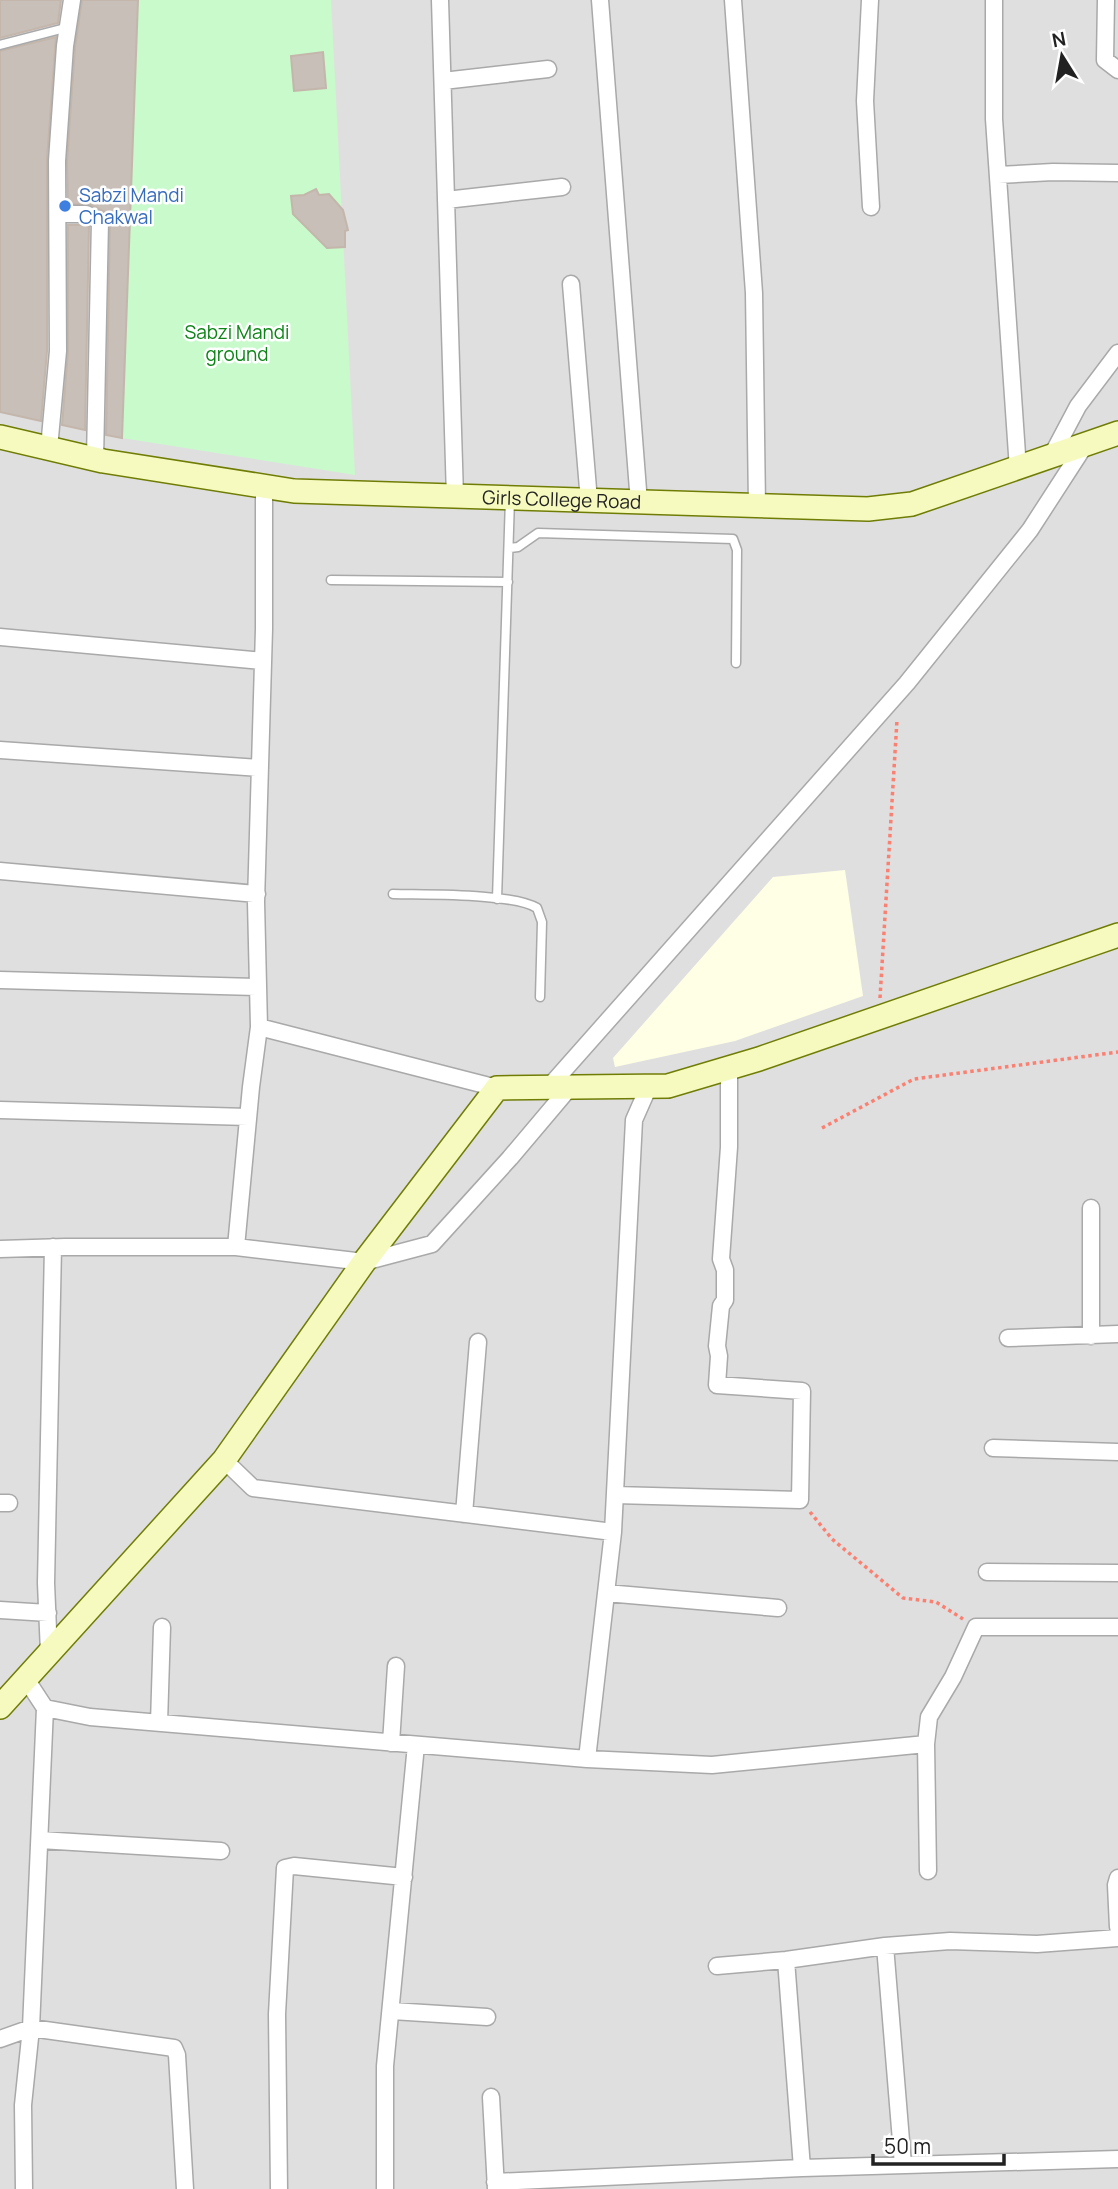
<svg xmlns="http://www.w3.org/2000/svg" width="1118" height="2189" viewBox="0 0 1118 2189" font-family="Manrope,sans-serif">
<rect width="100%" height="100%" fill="#f2efe9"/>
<!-- residential -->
<path fill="#e0dfdf" d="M0,0H1118V2189H0Z"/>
<!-- education -->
<path fill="#ffffe5" d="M845,870L863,996L735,1041L615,1067L613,1058L773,877Z"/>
<!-- park -->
<path fill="#c8facc" d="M138,0H331L355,475L122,438Z"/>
<!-- building -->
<path fill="#c7bfb8" stroke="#c4b6ab" stroke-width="2" d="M0,0H61L58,23L0,38Z
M82,0H138L122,438L106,435L110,220L105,212L91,205L68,204L67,161L75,47Z
M56,37L47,160V351L41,421L0,412V51Z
M323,52L326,88L294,91L291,56Z
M316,189L319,195L329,194L343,210L348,230L345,231V247L327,248L293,214L291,196L304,195Z
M68,225H84L89,227L85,430L62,425L68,351Z"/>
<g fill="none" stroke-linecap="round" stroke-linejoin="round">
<defs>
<path id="lane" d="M0,45L69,27
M510,548L518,547L538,533L733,539L737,550L736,663
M331,580L508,582
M393,894C424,895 513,893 537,908L542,922L540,997
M497,899L510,499"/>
<path id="street" d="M440,0L455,497
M600,0L639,503
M733,0L754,293L757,506
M870,0L865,101L871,207
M994,0V119L1018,469
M1106,0L1105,60L1118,70
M443,81L548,69
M998,175L1053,172L1118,173
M446,200L562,187
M58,214H86L100,221L95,459
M571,284L589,501
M49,448L58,351L57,161L65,46L72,0
M1051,457L1078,406L1118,353
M0,637L263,661
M0,750L260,768
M0,871L257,894
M0,980L258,987
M259,1027L497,1088
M549,1087L907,683L1030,530L1085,445
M0,1110L248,1117
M1091,1208V1336
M236,1247L251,1087L259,1027L256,902L264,629V487
M0,1249L65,1247H236L364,1262L432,1244L510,1158L570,1087
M1008,1338L1118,1334
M993,1448L1118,1452
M224,1460L253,1488L613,1532L634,1120L649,1086
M615,1495L800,1500L802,1391L717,1385L719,1356L717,1346L721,1306L725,1300V1270L721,1259L729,1147V1068
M0,1503H9
M464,1514L478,1342
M987,1572L1118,1573
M606,1593L778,1608
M0,1610L48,1613
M49,1653L46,1583L53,1247
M26,1679L45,1708L90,1717L587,1759L712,1765L926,1744L929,1717L953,1677L976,1627H1118
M159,1723L162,1627
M391,1743L396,1666
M926,1744L928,1871
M587,1759L613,1532
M40,1840L221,1851
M1118,1878L1116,1885L1118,1927
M885,1946L903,2165
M786,1960L802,2168
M717,1966L786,1960L885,1946L950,1941L1037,1944L1118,1938
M392,2011L487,2017
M0,2039L31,2028L174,2048L177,2055L185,2189
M491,2097L496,2189
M495,2182L802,2168L1118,2159
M24,2189L23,2105L31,2028L45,1708
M279,2189L277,2014L285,1868L294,1866L404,1877
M385,2189V2066L416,1745"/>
<g id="secondary">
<path id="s1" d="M0,437L103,461L294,491L868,509L912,504L1118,433"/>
<path d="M0,1707L224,1460L364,1262L497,1088L668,1086L759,1059L1118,935"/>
</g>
</defs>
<!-- lane casing -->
<use href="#lane" stroke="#a9a9a9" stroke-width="11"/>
<!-- street casing -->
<use href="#street" stroke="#a9a9a9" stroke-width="19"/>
<!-- secondary casing -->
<use href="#secondary" stroke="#707d05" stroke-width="26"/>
<!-- path -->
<path stroke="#fa8072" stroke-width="3.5" stroke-dasharray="3.5 3.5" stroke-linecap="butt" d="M880,998L897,720
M822,1128L914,1079L1118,1052
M810,1512L832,1539L903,1598L936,1602L963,1619"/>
<!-- lane -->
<use href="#lane" stroke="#fff" stroke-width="8"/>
<!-- street -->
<use href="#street" stroke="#fff" stroke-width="16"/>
<!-- secondary -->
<use href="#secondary" stroke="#f7fabf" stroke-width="23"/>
</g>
<!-- markers -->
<circle fill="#3f7fe0" stroke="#fff" stroke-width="2.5" cx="65" cy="206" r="7"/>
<g text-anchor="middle" stroke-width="5" stroke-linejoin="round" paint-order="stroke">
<!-- shop labels -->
<g font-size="19" fill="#366cbe" stroke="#fff" text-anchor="start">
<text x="79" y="202">Sabzi Mandi<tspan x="79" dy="22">Chakwal</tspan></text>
</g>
<!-- park labels -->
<g font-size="19" fill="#0c8416" stroke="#fff">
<text x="237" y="339">Sabzi Mandi<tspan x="237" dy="22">ground</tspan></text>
</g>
<!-- street labels -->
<g font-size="19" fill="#222" stroke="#fff">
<text dy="7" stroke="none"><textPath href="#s1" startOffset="567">Girls College Road</textPath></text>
</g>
</g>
<!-- north arrow -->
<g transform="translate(1062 56) rotate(349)" stroke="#ffffff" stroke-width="5" paint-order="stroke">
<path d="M0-5L12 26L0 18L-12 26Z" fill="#222222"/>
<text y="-10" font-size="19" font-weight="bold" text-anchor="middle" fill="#222222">N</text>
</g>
<!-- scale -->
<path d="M873 2154v10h131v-10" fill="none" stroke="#222222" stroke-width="3.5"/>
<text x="884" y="2154" font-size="21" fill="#222222" stroke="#ffffff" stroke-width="5" paint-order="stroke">50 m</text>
</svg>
